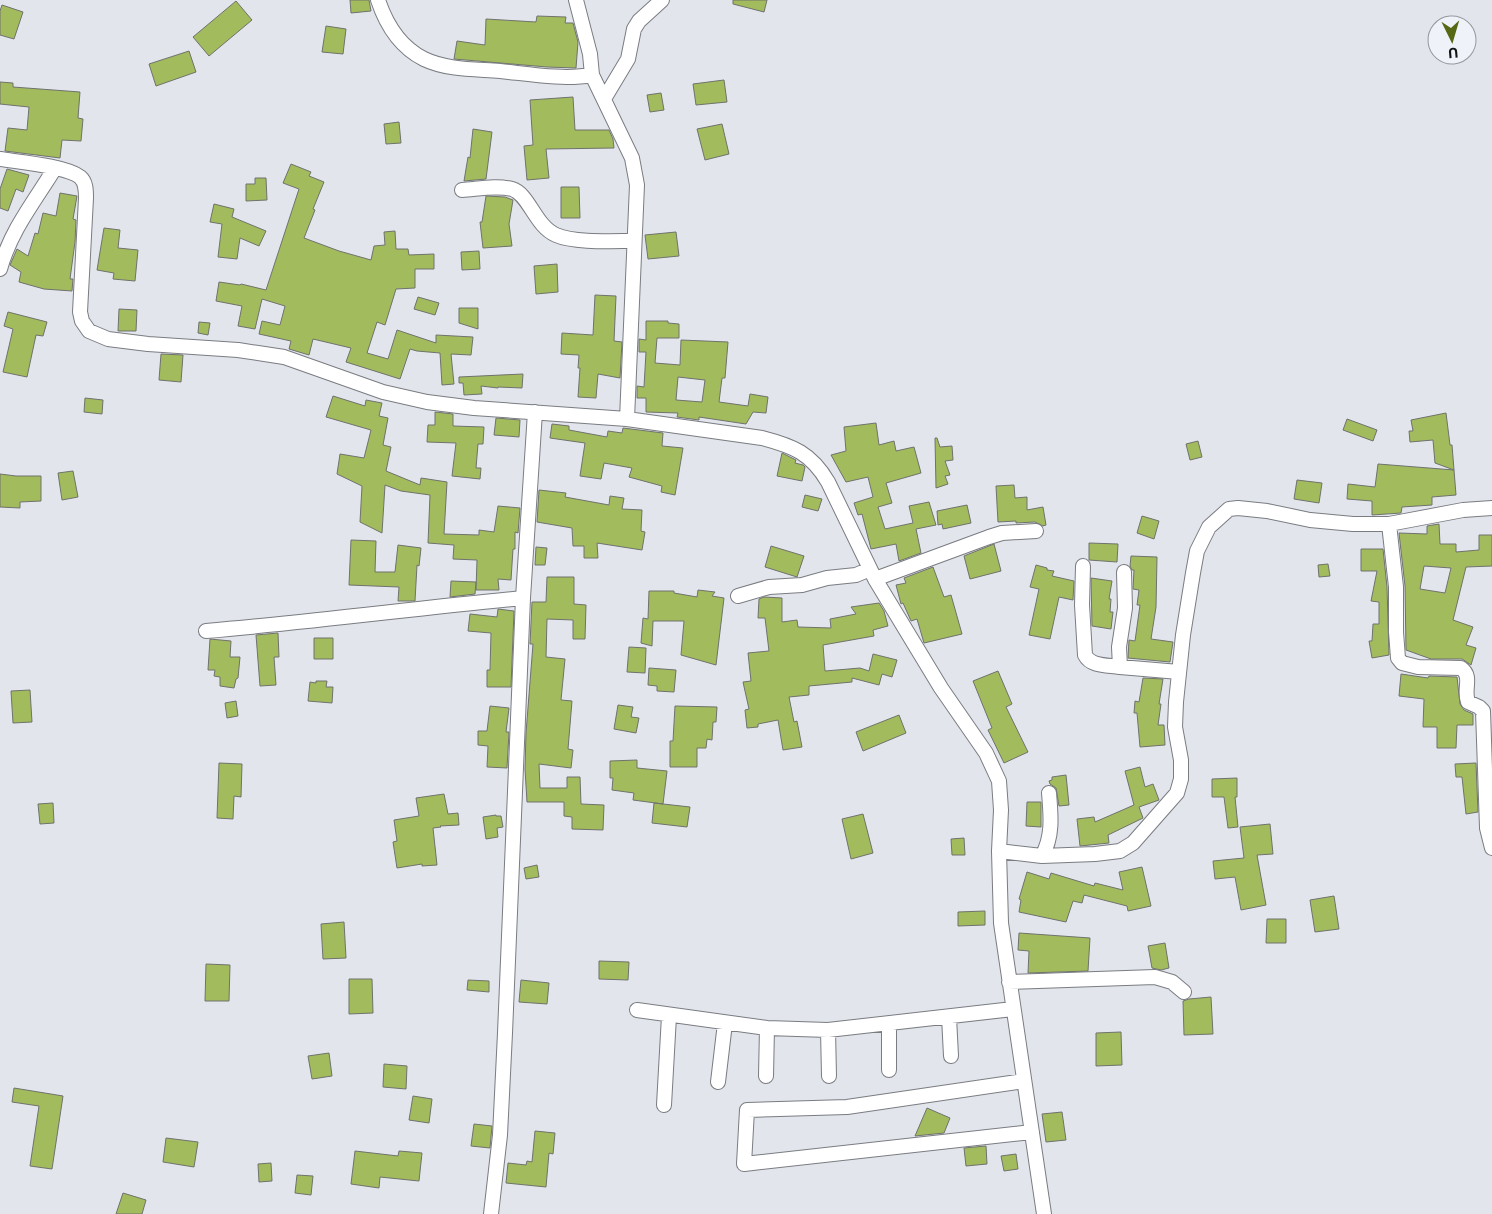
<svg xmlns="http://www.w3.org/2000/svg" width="1492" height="1214" viewBox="0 0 1492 1214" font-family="'Noto Sans',sans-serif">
<rect width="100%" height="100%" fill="#e2e5ec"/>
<!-- building -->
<path fill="#a2bb5c" stroke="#70726c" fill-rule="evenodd" d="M350,0H369L371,11L351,13Z
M733,0H767L764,12L733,4Z
M236,1L252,20L209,56L193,37Z
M2,5L23,12L14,39L0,35V11Z
M537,16L566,17L565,23H573L578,42L576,68L547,67L454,59L457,41L485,45L486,19L536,22Z
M326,26L346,29L343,54L322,52Z
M189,51L196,72L156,86L149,64Z
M724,80L727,102L696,105L693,84Z
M0,82L13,83V87L80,92L78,118L83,119L81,141L62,140L60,158L5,151L8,128L27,130L29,107L0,104Z
M661,93L664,110L650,112L647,95Z
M573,97L575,130H609L613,139L614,148L546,149L549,178L527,180L524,146L533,145L530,100Z
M399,122L401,143L386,144L384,124Z
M722,124L729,154L705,160L697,129Z
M473,129L492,132L486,179L464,181L468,157L470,158Z
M291,164L311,172L309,176L324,182L313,209L315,210L304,238L339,251L371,260L374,246L385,245L384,232L395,231L396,249H408L409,255L434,254V269H415V288L396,289L385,325L377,322L367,353L388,359L397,330L436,343V335L473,337L471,355L451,354L454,384L442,385L440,353L417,351L410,349L400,379L346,362L351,348L313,339L309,355L289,349L291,341L259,334L262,321L280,325L285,306L262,299L255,329L238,326L242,306L216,301L219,282L240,285L241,284L266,290L299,189L283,183Z
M7,169L29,175L23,192L16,189L8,211L0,208V189Z
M255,178H266L267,200L246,201V184H255Z
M561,187H579L580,218H561Z
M60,193L77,196L73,219L76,220L75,242L70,279H73L72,291L44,289L19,282L21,272L10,265L17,249L28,256L35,233L38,234L43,213L56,216Z
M486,196L505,197L513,200L509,224L512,246L483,248L480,222H482Z
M214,204L234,209L232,217L266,231L259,246L240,238L237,259L218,257L222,224L210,222Z
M104,228L120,230L118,248L138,250L135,281L113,279L114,273L97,270Z
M676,232L679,256L648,259L645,235Z
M479,251L480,269L462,270L461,252Z
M557,264L558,292L536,294L534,266Z
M595,295L616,296L614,341L622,342L620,378L598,374L596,398L578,397L580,368H578L579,355L561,354L562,333L593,335Z
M418,297L439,303L435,315L414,309Z
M459,308H478V329L459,323Z
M119,309L137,310L136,331H118Z
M8,312L47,322L43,336L36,335L27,377L3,372L13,329L4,326Z
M646,321H668V323L679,324V338H657L655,363L680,365L681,340L728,342L725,378H722L719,402L748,406L750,394L768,397L766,413L753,412L746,424L699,417V420L677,417L678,413L646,412V398H637V386L644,387L646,352H639V339L646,340ZM678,377L705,380L702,402L676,400Z
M199,322L210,323L208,335L198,333Z
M161,354L183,355L181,382L159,380Z
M523,374L522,388L498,387V388L481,386L482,394L464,395L463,383H459V377Z
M333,396L365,406L366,400L382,403L379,416L388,418L383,445L391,447L386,471L420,485L421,478L447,482L444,534L479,535V530L494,532L498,506L520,508L518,533L515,532V549H513L511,580L498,579L499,590H476L477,560L453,559L454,545L428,543L430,495L401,491L385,485L382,533L360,522L362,486L337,474L340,454L364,458L371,430L326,417Z
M85,398L103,400L102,414L84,412Z
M435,412L453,414V426L484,427L483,444H478L476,468H481L480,479L452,476L456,443L427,442L428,425H435Z
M1446,413L1450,445H1452L1454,470L1435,463L1433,440L1410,442L1409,431H1413L1411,420Z
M496,418L520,420L519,437L494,435Z
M1347,419L1377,430L1373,441L1343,430Z
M876,423L879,445L894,441L896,451L914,447L921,473L886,483L892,503L878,507L885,529L913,523L909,506L929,502L936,525L916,529L921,553L899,561L896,544L871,549L862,514L858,515L854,503L873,497L868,477L846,482L831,455L846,451L844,427Z
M552,424L569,426V430L607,437L608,431L622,433L623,428L663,433L662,446L683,448L675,495L661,492L662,486L629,477L632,468L604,463L601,479L580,476L585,443L550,438Z
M935,438H937L940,447L952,446L953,460L945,461L950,475L945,476L948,484L936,488Z
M1198,441L1202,457L1190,460L1186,444Z
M782,453L796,460L795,463L803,465L805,467L802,481L777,476Z
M1378,464L1454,470L1456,495L1432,497V505L1402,507L1401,513L1372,515V501L1347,499L1348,484L1375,487Z
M73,471L78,497L62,500L58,473Z
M0,474L16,476H41V501L20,502V508L0,507Z
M1297,480L1322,483L1319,503L1294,499Z
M1014,485L1015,498L1027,497V510L1043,507L1046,525L1043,526L1035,522L1016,523V521L998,522L996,486Z
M539,490L566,493L565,497L609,505L610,496L624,498L622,509L642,510L641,531L645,532L642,550L597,543L598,558H584V546H573L572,528L537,522Z
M805,495L822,499L818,511L802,507Z
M967,505L971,523L943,529L942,524L938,525L937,511Z
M1142,516L1159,521L1154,539L1137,533Z
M1439,524L1440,544H1456V552L1479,550V535H1492V566L1466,567L1453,620L1473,627L1466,645L1476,648L1471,665L1462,659H1431L1406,650L1405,586L1399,533L1427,534V526ZM1424,566L1451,568L1445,593L1420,589Z
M351,540L376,541L375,572H395L398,545L421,548L419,566L417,565L415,601H398L399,587L349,585Z
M1089,543L1118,544L1117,562L1089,560Z
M994,544L1001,571L970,579L964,556Z
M771,546L804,556L797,577L765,567Z
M536,547L547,548L545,565H535Z
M1361,549H1383L1387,587L1389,655L1372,658L1369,641H1372L1373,624H1379V602L1371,601L1377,571H1361Z
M1131,556L1157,557L1156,607L1151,639L1173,642L1170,662L1128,658L1129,640L1135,641L1140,605H1137L1139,590L1133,589L1134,570H1132L1130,566Z
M1328,564L1330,576L1319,577L1318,565Z
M1036,565L1047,568V570L1054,571L1052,576L1074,581L1073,600L1059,597L1050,639L1029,635L1039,589L1030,587Z
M933,567L944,597L951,595L962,634L924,643L917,619L911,621L903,603L901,604L896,585L906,583L904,578Z
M547,577H574V604L586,605L585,639H573V620L547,619L546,657L565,659L561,700L572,701L568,749L573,750L571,768L539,764L540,788H567V777H580L581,804L604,805L603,830L572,829V817L564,816V802H527L525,769L526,733L533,644H530L532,602H546Z
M1091,578L1112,581L1109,599H1111L1110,612H1113L1111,629L1092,626Z
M451,581L476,582L475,594L450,597Z
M698,590L715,592L712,596L724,598L716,665L681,655L684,621H653L652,646L641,643L643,618L648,619L649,591H674V593L697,597Z
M764,597L782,598V622L797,620L798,627L831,628L830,619L856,614L851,607L879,603L884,611L888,626L873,630L874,636L823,645L825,671L860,668L869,671L873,654L897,660L892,677L882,674L879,685L852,678V682L809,686V695L789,697L794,722L797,721L802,747L783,750L778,720L758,724V727L747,728L745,710L749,709L743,682L751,681L748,653L769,651L765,618H758L759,599Z
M498,609L514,611L511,687H487V670H490L491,633L468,631L470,614L497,617Z
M278,633L279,657H274L276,685L260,686L256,635Z
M314,638H333V659H314Z
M210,639L231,641L230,657H240L238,678L236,679L234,688L220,686V677L214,676L215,670H208Z
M629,647L646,648L645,673L627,672Z
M649,668L676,670L674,692L657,691V686L648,685Z
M998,671L1012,704L1006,707L1028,752L1004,763L988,730L992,728L973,681Z
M1401,674L1428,678L1429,676L1457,677L1460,704L1464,710L1473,714V725H1457L1456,748H1437V727H1423L1424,699L1399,696Z
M1143,678L1163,679L1159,704H1161L1158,725H1164L1165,745L1140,747L1137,713H1134L1135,701L1139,702Z
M316,681H327L326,687H333L332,703L308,701L310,682L316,683Z
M30,690L32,722L13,723L11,691Z
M236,701L238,716L227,718L225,703Z
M618,705L633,707L631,717L639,718L636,733L614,729Z
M490,706L509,708L506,732H509L507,768L487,767L488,746L478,745V731H487Z
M675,706L717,707L716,722H713L712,740L707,739L706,748H697V767H670V741H673Z
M899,715L906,733L863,751L856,732Z
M637,760V768L667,771L663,804L633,800L634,793L612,790L613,778H610V761Z
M219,763L242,764L241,797L234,796L233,819L217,818Z
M1476,763L1478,812L1466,814L1462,777H1456L1455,764Z
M1140,767L1145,787L1153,784L1159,800L1139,807L1143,818L1108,835L1109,843L1080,846L1077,819L1094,817L1095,822L1134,805L1125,771Z
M1066,775L1069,805L1059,806L1056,788L1050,784L1049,781L1052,780V777Z
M1237,778V797H1235L1238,827L1228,828L1224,797H1212V779Z
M444,794L448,814L458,813L459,825L440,826L441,827L433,828L437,865L422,866V864L397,868L393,842L397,841L394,820L419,816L416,798Z
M1027,802H1041V827L1026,826Z
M53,803L54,823L40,824L38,804Z
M654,803L690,807L687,827L652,823Z
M863,814L873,853L851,859L842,819Z
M496,815V816H501L503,827L497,828L498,837L486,839L483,817Z
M1270,824L1273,854L1257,855L1266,905L1241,910L1235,877L1215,879L1213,861L1244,858L1240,827Z
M964,838L965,855H952L951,839Z
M537,865L539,877L526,879L524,868Z
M1142,867L1151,906L1128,911L1127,906L1084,895L1082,903L1073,901L1066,922L1019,912L1021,900L1019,899L1027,872L1049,879L1051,873L1094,886L1095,883L1123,890L1119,872Z
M1334,896L1339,929L1315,932L1310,900Z
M985,911V925L958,926V912Z
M1267,919H1286V943H1266Z
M344,922L346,958L323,959L321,924Z
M1019,933L1090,938L1088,971L1028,973L1029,951L1018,950Z
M1165,943L1169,968L1161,970L1152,968L1148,946Z
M599,961L629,962L628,980L599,979Z
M206,964L230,965L229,1001H205Z
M349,979H372L373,1013L349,1014Z
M468,980L489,981V992L467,990Z
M521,980L549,983L547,1004L519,1002Z
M1211,997L1213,1034L1184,1035L1183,1001L1189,999Z
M1121,1032L1122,1065L1096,1066V1033Z
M329,1053L332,1076L312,1079L308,1056Z
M384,1064L407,1066L406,1089L383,1087Z
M14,1088L63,1096L52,1169L30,1166L39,1106L12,1102Z
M413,1096L432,1099L429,1123L409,1120Z
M927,1108L950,1118L944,1133L915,1136Z
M1062,1112L1066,1140L1046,1142L1042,1114Z
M474,1124L492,1126L490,1148L471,1146Z
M535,1131L555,1133L553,1154L549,1153L546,1187L506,1183L508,1163L526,1165L527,1161L532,1162Z
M166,1138L198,1142L194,1167L163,1162Z
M986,1146L987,1164L966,1166L964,1148Z
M355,1151L398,1156L399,1151L422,1153L419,1181L380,1177L379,1188L351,1184Z
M1016,1154L1018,1169L1004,1171L1001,1156Z
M271,1163L272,1181L259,1182L258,1164Z
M297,1175L313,1176L311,1195L295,1193Z
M123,1193L146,1200L142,1214H116Z"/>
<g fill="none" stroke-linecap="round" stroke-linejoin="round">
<defs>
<path id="minor" d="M378,0C386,24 400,47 424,59C447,70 475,69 500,71C529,74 563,80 592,75
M576,0L590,54L592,75L632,158L637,185L627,419
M604,99L628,59L634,29L639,21L662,0
M0,159C19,162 66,166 80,177C86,182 86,190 86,198L80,312L82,321L89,331L108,339L148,344L238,350L284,357L383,392L427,402L474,408L627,419L762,438C793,446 811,453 828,482L875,579L941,688L986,753L999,781L1001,810L999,851L1001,923L1044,1214
M462,190C478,189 496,185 512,189C529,194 535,226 556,235C574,243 613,241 633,241
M0,269C11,230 34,202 55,168
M1389,524L1396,587V632L1398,658L1402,663L1418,667L1461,668C1473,677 1463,689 1468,702L1479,707L1483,711L1487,828H1492
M1083,566L1082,605L1085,655C1091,667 1108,665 1120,667
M1124,572L1125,608L1119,647L1120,667L1179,672
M875,579L989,537L1002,533L1036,531
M738,596L769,587L802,585L827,578L856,575L870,569
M206,631C312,622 418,608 523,598
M1487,828L1492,848
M999,851L1042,856L1095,854L1120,851L1133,843L1177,793L1181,779V760L1175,727L1176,702L1183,635L1193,573L1197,551L1209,527L1229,509L1238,508L1267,511L1310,520L1353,524H1389L1463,510L1492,508
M1042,856C1053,837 1051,816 1049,793
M1009,982L1155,977L1172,982L1184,992
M637,1010L767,1028L828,1030L1013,1009
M949,1017L951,1056
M889,1024V1070
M828,1030L829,1076
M766,1076L767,1028
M1024,1081L847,1107L747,1110L744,1164L1032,1132
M718,1082L725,1023
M664,1105L669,1016
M491,1214L500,1135L505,1033L523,598L535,412"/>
</defs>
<!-- minor casing -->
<use href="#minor" stroke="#797c81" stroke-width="16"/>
<!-- minor -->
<use href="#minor" stroke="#fff" stroke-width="14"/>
</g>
<!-- north arrow -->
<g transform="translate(1452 40) rotate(175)"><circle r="24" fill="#eff2f9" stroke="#96989d"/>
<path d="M0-4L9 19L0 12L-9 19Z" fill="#566814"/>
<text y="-8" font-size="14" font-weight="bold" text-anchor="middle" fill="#111214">U</text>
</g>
</svg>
